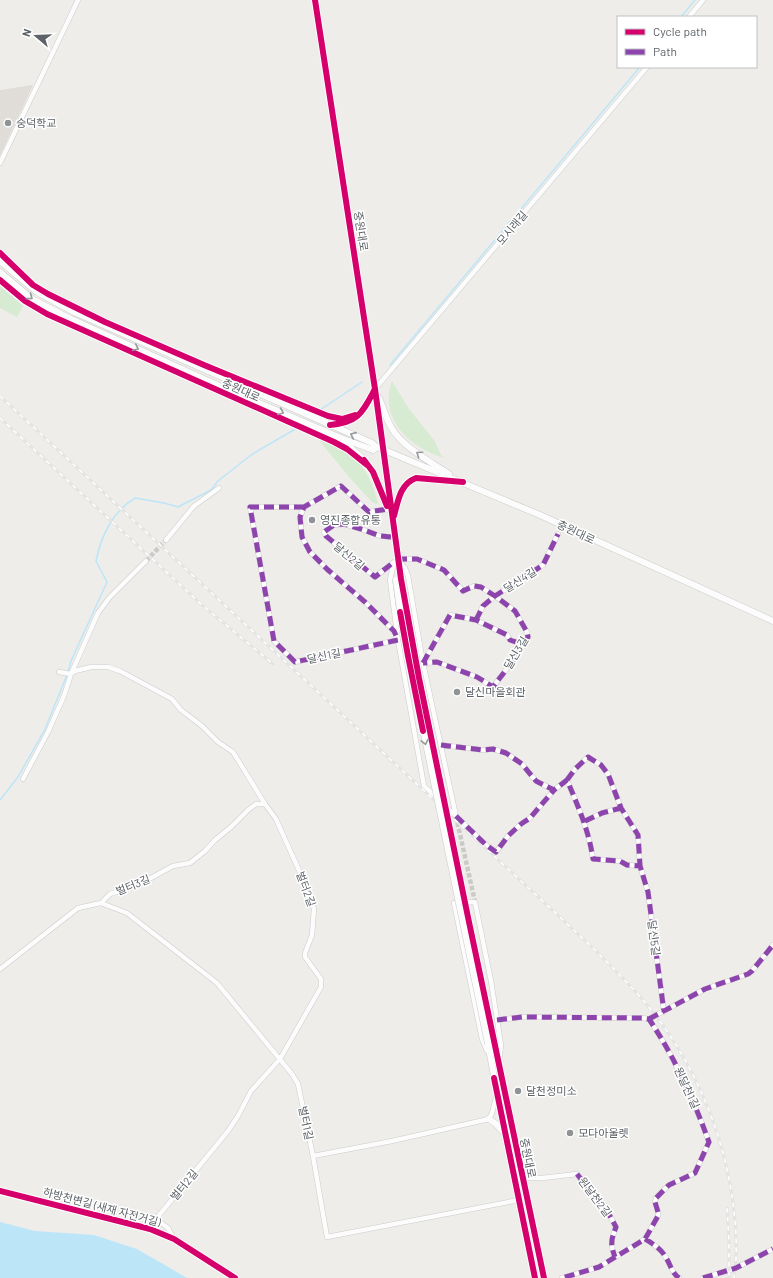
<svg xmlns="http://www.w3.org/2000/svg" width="773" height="1278" viewBox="0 0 773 1278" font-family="Barlow,'Noto Sans KR',sans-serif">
<rect width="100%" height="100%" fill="#eeede9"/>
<!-- education -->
<path fill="#e0ddd8" d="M33,85L0,156V90Z"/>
<!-- green -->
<path fill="#d7ebd3" d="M0,286L23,306L17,317L0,308Z
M392,381L409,409L434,440L441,455L445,458C411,449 378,419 392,381Z
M319,438C327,442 337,445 345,450C363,461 373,483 378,503L376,504L372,502L349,477L318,439Z"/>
<!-- water -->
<path fill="#bde5f8" d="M0,1222L35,1231L94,1235L137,1249L187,1278H0Z"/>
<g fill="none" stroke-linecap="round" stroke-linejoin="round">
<!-- stream -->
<path stroke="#bde5f8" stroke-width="1.5" d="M681,17L695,0
M390,365L640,67
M320,410L362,382
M68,672L71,661L107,582L96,561C101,536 113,511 135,498L164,503L178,507L211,490L218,481L251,455L297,428
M0,800L18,777L45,729L67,675"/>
<!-- minor-tunnel -->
<path stroke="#cacac9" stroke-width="4.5" stroke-dasharray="4.5 2" stroke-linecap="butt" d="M146,561L166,540
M456,816L475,902"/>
<defs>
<path id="minor" d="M689,17L703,0
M0,163L78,0
M375,389L647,67
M304,507H250L274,641L295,662L398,640L394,631L365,602L328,570L310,552L302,537L300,517L304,507L341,486L369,512L388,509
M391,537L380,536L364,530L344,524L334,525L324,532L326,536L375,577L394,562
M166,540L194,506L219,488
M397,559H417L444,570L463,591L474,586L481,587L495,596L515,611L527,632L528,637L515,658L493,687L477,677L437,662L423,663
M398,560L405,568L408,576L423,663L456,816
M394,562L390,580L398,640L424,786L438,799
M476,620L483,606L495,596L543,565L558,534
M423,663L450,615L476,620L507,635L510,640L522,644
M59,672L71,674L75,671L91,667H108L120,671L172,699L181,710L202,726L218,742L233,752L265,804L276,819L302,877L314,909L312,935L305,953V957L321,979V987L280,1059L251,1091L238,1116L228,1131L156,1219L168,1228L174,1239
M441,745L483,750L493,749L506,753L522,764L536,781L554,790L567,780C578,806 589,831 593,859L620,861L627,865L640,866L648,892L664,1012
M23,779L48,732L64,696L71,674L98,613L109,598L146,561
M567,780L575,769L588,757L601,765L608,774L621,808L638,835L640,866
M445,806L486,845L496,852L508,836L521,824L530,818L554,790
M585,821L602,813L621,808
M101,903L127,913L217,983L292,1074L298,1084L313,1156L327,1237L519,1200
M0,969L78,908L101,903L110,894L138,885L173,866L190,863L205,851L215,840L231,827L248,810L256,804H265
M649,1019L705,989L748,974L752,971L773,945
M497,1020L522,1017L642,1018L649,1019C675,1058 693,1098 709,1142L695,1173L669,1185L656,1198L655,1202L658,1212V1216L645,1239L599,1267L562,1278
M487,1051L482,1039L454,903L475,902L491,981L501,1045L499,1061
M313,1156L392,1141L489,1119L492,1113L497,1094
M514,1178H542L577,1174L610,1216L616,1227C611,1240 610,1244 615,1257
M0,1191L150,1229L174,1239L235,1278
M645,1239C653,1244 660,1248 665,1256C670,1263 671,1272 679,1278
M703,1278L736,1268L773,1249"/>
<path id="tertiary" d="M315,0L375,389L401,579
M0,261L37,292L74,312L372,443L377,447L540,515L773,621
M0,272L32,299L71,319L224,388L341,438L373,450L377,447
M379,398C383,407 386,418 391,427C402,447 431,462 449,474
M331,424C358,422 363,411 375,389
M343,441L360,456L373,472L388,509
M393,519C398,503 399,484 416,478L456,482
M494,1043L544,1278
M488,1044L502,1118L535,1278
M489,1119L496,1124L504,1133"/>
</defs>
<!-- minor casing -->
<use href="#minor" stroke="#cbcbcb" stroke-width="5.5"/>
<!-- tertiary casing -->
<use href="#tertiary" stroke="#cbcbcb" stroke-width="7"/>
<!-- minor -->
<use href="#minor" stroke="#fcfcfc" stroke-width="4.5"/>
<!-- tertiary -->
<use href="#tertiary" stroke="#fcfcfc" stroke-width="6"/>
<defs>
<path id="rail" d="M0,396L593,948C610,965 627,982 643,1000C692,1057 723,1129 733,1203C736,1227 738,1253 734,1278
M0,418L202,605L273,664
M727,1208L729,1242V1278"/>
</defs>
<!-- rail casing -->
<use href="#rail" stroke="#e3e4e3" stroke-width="3"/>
<!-- rail -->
<use href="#rail" stroke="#fff" stroke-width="1.5" stroke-dasharray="4.5" stroke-linecap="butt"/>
<defs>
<path id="tertiary-bridge" d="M401,579L419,678L494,1043
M396,580L402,625L408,656L488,1044"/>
</defs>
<!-- tertiary-bridge casing -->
<use href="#tertiary-bridge" stroke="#cbcbcb" stroke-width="7" stroke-linecap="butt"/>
<!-- tertiary-bridge -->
<use href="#tertiary-bridge" stroke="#fcfcfc" stroke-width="6"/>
<!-- quiet -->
<path stroke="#8e44ad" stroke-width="5" stroke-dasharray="10 5" stroke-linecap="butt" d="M304,507H250L274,641L295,662L398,640L394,631L365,602L328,570L310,552L302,537L300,517L304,507L341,486L369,512L388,509
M391,537L380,536L364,530L344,524L334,525L324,532L326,536L375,577L394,562
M397,559H417L444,570L463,591L474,586L481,587L495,596L515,611L527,632L528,637L515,658L493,687L477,677L437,662L423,663
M476,620L483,606L495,596L543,565L558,534
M423,663L450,615L476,620L507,635L510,640L522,644
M441,745L483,750L493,749L506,753L522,764L536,781L554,790L567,780C578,806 589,831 593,859L620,861L627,865L640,866L648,892L664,1012
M567,780L575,769L588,757L601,765L608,774L621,808L638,835L640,866
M456,816L486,845L496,852L508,836L521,824L530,818L554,790
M585,821L602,813L621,808
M649,1019L705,989L748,974L752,971L773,945
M497,1020L522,1017L642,1018L649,1019C675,1058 693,1098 709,1142L695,1173L669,1185L656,1198L655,1202L658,1212V1216L645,1239L599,1267L562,1278
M577,1174L610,1216L616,1227C611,1240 610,1244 615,1257
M645,1239C653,1244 660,1248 665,1256C670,1263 671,1272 679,1278
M703,1278L736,1268L773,1249"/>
<defs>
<path id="cycleway" d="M315,0L375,389L401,579L419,678L469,922L544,1278
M0,253L33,285L48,294L105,322L204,365L328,416L342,419L355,415
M0,280L25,301L47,314L334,442L347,449L367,465
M330,425C359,422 362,413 375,389
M364,460L373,472L387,506
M394,516C398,501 400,484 416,478L463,482
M400,612L408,656L423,731
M494,1078L535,1278
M0,1191L150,1229L174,1239L235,1278"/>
</defs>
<!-- cycleway casing -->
<use href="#cycleway" stroke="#fff" stroke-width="8"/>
<!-- cycleway -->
<use href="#cycleway" stroke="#d6006c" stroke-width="6"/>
</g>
<!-- one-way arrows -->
<defs><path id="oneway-chevron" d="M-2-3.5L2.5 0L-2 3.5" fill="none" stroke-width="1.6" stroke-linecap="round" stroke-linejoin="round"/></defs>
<g stroke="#95999c">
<use href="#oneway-chevron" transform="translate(30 297) rotate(36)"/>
<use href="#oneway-chevron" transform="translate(136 348) rotate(25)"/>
<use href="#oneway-chevron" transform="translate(281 412) rotate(23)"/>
<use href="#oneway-chevron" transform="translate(353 435) rotate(-156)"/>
<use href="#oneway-chevron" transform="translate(419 454) rotate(-145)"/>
<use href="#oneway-chevron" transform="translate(425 742) rotate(78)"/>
</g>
<!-- markers -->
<g fill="#909395" stroke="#fff" stroke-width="1.5">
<circle cx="8" cy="123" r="4"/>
<circle cx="312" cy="520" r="4"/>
<circle cx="457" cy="692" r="4"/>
<circle cx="518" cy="1091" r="4"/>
<circle cx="570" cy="1133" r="4"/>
</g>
<g text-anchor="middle" stroke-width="3" stroke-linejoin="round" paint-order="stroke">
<!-- poi labels -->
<g font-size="11" fill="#5d6368" stroke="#fff" text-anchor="start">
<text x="16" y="127">숭덕학교</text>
<text x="320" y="524">영진종합유통</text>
<text x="465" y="696">달신마을회관</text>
<text x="526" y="1095">달천정미소</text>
<text x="578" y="1137">모다아울렛</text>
</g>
<!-- street labels -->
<g font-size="11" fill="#5d6368" stroke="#fff">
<text transform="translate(512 228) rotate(-50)" y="4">모시래길</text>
<text transform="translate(361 231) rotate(81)" y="4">중원대로</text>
<text transform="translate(241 390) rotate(24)" y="4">충원대로</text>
<text transform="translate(576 532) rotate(25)" y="4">충원대로</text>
<text transform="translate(349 556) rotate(40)" y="4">달신2길</text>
<text transform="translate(520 580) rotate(-32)" y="4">달신4길</text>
<text transform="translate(516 653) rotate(-59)" y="4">달신3길</text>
<text transform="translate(324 656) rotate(-12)" y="4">달신1길</text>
<text transform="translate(133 885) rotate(-22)" y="4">벌터3길</text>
<text transform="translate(306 889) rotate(70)" y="4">벌터2길</text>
<text transform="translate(654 938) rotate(83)" y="4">달신5길</text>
<text transform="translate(687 1088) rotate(65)" y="4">원달천1길</text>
<text transform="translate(306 1123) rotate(78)" y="4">벌터1길</text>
<text transform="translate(528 1158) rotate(78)" y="4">중원대로</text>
<text transform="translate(184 1185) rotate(-51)" y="4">벌터2길</text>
<text transform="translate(595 1197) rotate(53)" y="4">원달천2길</text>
<text transform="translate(102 1207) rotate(15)" y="4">하방천변길 (새재 자전거길)</text>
</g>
</g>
<!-- legend -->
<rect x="617" y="16" width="140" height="52" fill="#ffffff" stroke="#bec1c3"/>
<rect x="625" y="29" width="20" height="6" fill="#d6006c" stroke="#bec1c3"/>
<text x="653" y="36" font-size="12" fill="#5d6368">Cycle path</text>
<rect x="625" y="49" width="20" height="6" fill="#8e44ad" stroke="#bec1c3"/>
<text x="653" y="56" font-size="12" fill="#5d6368">Path</text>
<!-- north arrow -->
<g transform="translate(36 36) rotate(289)" stroke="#ffffff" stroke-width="3" paint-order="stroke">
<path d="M0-3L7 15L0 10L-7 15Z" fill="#5d6368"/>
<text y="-6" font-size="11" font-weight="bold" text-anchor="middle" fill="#5d6368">N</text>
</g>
</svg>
